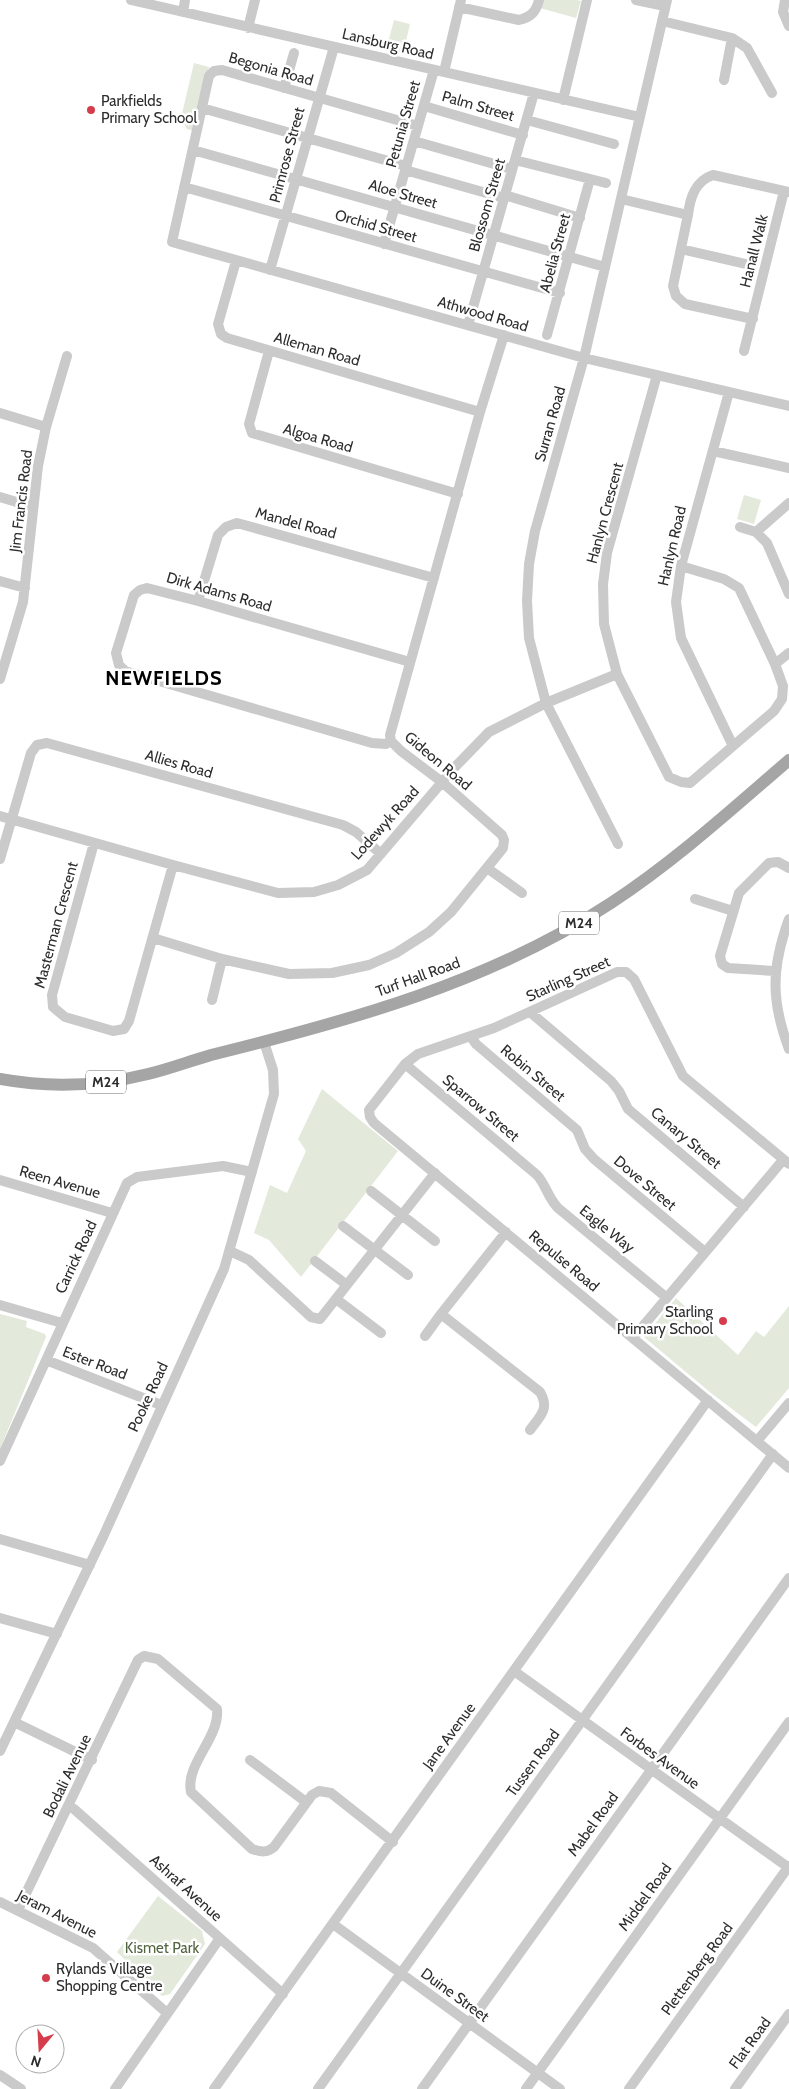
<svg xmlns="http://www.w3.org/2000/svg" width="789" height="2089" viewBox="0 0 789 2089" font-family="Cabin,sans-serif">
<rect width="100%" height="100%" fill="#fff"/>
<!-- green -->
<path fill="#e3e9db" d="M543,0H577L581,1L576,18L540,8Z
M394,20L410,24L403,54L386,50Z
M194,63L209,67L194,131L187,129L184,124L180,122Z
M744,495L761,500L754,524L737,519Z
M322,1089L398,1151L301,1277L269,1240L254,1233L270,1185L287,1193L306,1151L298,1139Z
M676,1298L738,1355L756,1331L764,1337L789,1306V1388L756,1427L711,1393L644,1337Z
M0,1314L27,1321L26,1327L45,1334L46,1337L0,1449Z
M158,1896L202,1931L205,1944L170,1994L162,1996L117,1952Z"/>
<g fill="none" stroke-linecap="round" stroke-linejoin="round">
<!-- minor -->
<path stroke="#cacaca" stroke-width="10" d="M131,0L640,117
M636,0L665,6
M785,0L783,12L789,26
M459,7L519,20C531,17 536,12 539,0
M183,12L185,0
M662,21L732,38L724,80
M248,28L255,0
M732,38L747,48L772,93
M444,72L461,0
M284,88L294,53
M563,100L587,0
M424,106L523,135
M202,108L406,166
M527,120L614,144
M418,126L222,70L214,71L209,76L172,242L584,358L789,406
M414,141L512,169
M193,150L605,267
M515,160L606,183
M405,170L504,198
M184,187L560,293
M505,195L580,218
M621,199L688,215C690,198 695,181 713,175L789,192
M688,215L673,286L676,296L685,304L753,319
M384,244L434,70
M681,249L750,265
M236,261L218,324L221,334L227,338L480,412
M270,270L334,47
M468,325L534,93
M547,335L590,179
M269,351L249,424L252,433L458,494
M744,351L784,191
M657,375L607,553L603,584L604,624L617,674L669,777L681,782L690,783L733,746
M0,413L46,427
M713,451L789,468
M0,497L33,507
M740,527L756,532L767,543L789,594
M756,532L789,503
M681,566L724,579L739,588L775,664L783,686L782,699L774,711L733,746L681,638L676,602L681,566L729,392
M0,581L25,588
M198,601L218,535L226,527L237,523L434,578
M775,664L789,653
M0,679L23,602L38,466L46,427L67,356
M391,741L386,744L372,743L125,671L119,665L116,653L134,595L140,590L147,588L198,601L410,662
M0,816L173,865L278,893L314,892L338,885L367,870L454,768L489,732L546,703L617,674
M94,843L52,995L53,1007L65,1017L113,1031L124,1029L129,1021L173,865
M618,844L546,703L529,638L527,601L529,564L535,531L584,358L667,0
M0,859L31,753L37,745L47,743L343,825L356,832L381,854
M487,868L522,893
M695,899L733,911
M789,919C771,968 771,1001 789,1049
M153,938L222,959L289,974L332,973L369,965L396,953L429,932L451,912L503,848L504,840L502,835L442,782L401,751L391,741L390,735L480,412L504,335
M774,971L728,968L722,964L720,956L739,893L769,863L778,862L789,868
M212,1000L222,959
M530,1012L611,1081L619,1091L628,1109L744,1207
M471,1037L476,1044L577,1130L585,1149L594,1159L705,1252
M405,1064L537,1175C546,1185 548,1198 558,1208L667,1298
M789,1164L683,1076L634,979L626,972H617L494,1028L418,1054L405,1064L369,1110L370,1117L374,1123L789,1468
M0,1180L112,1213
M371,1191L435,1241
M343,1226L408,1275
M506,1232L441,1314L540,1392C550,1409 540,1416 530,1430
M230,1251L249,1260L311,1317L320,1319L435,1173
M315,1261L347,1285
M336,1299L381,1333
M0,1305L62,1323
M425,1336L441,1314
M633,1338L783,1160
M46,1360L161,1405
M757,1441L789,1403
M0,1461L127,1183L137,1177L223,1166L252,1172
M0,1539L90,1565
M0,1618L57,1634
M514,1671L789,1868
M14,1722L92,1760
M0,1751L103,1537L224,1269L274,1094L273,1070L264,1042
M250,1760L306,1802
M69,1806L74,1809L283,1994
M0,1902L93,1948L167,2013
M18,1910L138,1660L144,1656L158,1659L217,1709C220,1738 185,1764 191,1792L252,1849C261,1852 267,1853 274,1847L312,1795L319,1791L331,1793L393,1842
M333,1924L560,2089
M0,2075L21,2089
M115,2089L220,1938
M214,2089L708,1400
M318,2089L773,1454
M422,2089L789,1578
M526,2089L789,1722
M629,2089L789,1866
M735,2089L789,2014"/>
<!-- major -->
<path stroke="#a5a5a5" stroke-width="12" d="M0,1079C49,1088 100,1086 148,1074C169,1069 190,1061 211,1055C349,1021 491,982 611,903C675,861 731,810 789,760"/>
</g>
<!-- markers -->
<g fill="#d53d4c" stroke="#fff" stroke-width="2">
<circle cx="91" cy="110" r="5"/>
<circle cx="723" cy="1321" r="5"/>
<circle cx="46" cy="1978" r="5"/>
</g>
<g text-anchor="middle" stroke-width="5" stroke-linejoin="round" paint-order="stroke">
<!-- shield labels -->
<g fill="#fff" stroke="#6c6c6c" stroke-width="1">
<rect x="559" y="911.5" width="40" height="23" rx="4"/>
<rect x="86" y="1070.5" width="40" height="23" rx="4"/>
</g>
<g font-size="14" font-weight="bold" fill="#2d2d2d">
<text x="579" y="928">M24</text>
<text x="106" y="1087">M24</text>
</g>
<!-- street labels -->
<g font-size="15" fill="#2d2d2d" stroke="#fff">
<text transform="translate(388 44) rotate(13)" y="5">Lansburg Road</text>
<text transform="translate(271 69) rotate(16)" y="5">Begonia Road</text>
<text transform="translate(478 106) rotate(16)" y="5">Palm Street</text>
<text transform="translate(403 124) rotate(-74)" y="5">Petunia Street</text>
<text transform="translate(287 155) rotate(-75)" y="5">Primrose Street</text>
<text transform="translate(403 194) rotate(16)" y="5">Aloe Street</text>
<text transform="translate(487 205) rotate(-74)" y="5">Blossom Street</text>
<text transform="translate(376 226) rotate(16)" y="5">Orchid Street</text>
<text transform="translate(754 251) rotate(-76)" y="5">Hanall Walk</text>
<text transform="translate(555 253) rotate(-75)" y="5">Abelia Street</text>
<text transform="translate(483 314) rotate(16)" y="5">Athwood Road</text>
<text transform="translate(317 349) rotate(16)" y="5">Alleman Road</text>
<text transform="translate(550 424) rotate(-74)" y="5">Surran Road</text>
<text transform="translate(318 438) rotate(16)" y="5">Algoa Road</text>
<text transform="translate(21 501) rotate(-83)" y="5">Jim Francis Road</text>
<text transform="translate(605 513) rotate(-75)" y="5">Hanlyn Crescent</text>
<text transform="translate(296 523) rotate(15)" y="5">Mandel Road</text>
<text transform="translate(672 546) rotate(-77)" y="5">Hanlyn Road</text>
<text transform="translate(219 592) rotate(16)" y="5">Dirk Adams Road</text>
<text transform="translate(438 761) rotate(40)" y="5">Gideon Road</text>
<text transform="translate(179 764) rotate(16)" y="5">Allies Road</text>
<text transform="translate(385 823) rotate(-48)" y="5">Lodewyk Road</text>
<text transform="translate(56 925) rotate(-75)" y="5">Masterman Crescent</text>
<text transform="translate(418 977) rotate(-20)" y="5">Turf Hall Road</text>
<text transform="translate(568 979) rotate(-24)" y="5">Starling Street</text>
<text transform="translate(533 1073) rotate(40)" y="5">Robin Street</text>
<text transform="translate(481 1108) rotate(40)" y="5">Sparrow Street</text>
<text transform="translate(686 1138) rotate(40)" y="5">Canary Street</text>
<text transform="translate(60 1182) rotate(16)" y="5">Reen Avenue</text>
<text transform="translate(645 1183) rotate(40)" y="5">Dove Street</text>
<text transform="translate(607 1229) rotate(39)" y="5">Eagle Way</text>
<text transform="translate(76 1257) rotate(-65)" y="5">Carrick Road</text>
<text transform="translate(564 1261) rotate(40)" y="5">Repulse Road</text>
<text transform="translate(95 1363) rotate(21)" y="5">Ester Road</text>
<text transform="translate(148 1397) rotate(-65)" y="5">Pooke Road</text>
<text transform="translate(449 1736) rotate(-54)" y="5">Jane Avenue</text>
<text transform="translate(660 1758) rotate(36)" y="5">Forbes Avenue</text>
<text transform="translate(533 1763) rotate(-54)" y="5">Tussen Road</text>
<text transform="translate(67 1776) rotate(-64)" y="5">Bodali Avenue</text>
<text transform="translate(593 1824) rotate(-54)" y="5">Mabel Road</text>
<text transform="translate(186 1888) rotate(42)" y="5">Ashraf Avenue</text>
<text transform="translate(645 1897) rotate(-54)" y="5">Middel Road</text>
<text transform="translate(57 1914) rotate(27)" y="5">Jeram Avenue</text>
<text transform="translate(697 1969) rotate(-54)" y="5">Plettenberg Road</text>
<text transform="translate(455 1995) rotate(36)" y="5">Duine Street</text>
<text transform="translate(750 2043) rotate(-54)" y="5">Flat Road</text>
</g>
<!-- poi labels -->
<g font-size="15" fill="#2d2d2d" stroke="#fff" text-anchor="start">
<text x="101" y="106">Parkfields<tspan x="101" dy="17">Primary School</tspan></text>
<text x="713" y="1317" text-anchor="end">Starling<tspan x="713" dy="17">Primary School</tspan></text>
<text x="56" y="1974">Rylands Village<tspan x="56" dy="17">Shopping Centre</tspan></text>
</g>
<!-- park labels -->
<g font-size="15" fill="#51643e" stroke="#fff">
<text x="162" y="1953">Kismet Park</text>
</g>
<!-- district labels -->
<g font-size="20" font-weight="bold" letter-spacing="1" fill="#000" stroke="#fff">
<text x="164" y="685">NEWFIELDS</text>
</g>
</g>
<!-- north arrow -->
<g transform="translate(40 2049) rotate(198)"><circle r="24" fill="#ffffff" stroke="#ababab"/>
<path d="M0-4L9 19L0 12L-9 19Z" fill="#d53d4c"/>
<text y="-8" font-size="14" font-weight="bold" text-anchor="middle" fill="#2d2d2d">N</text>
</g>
</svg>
